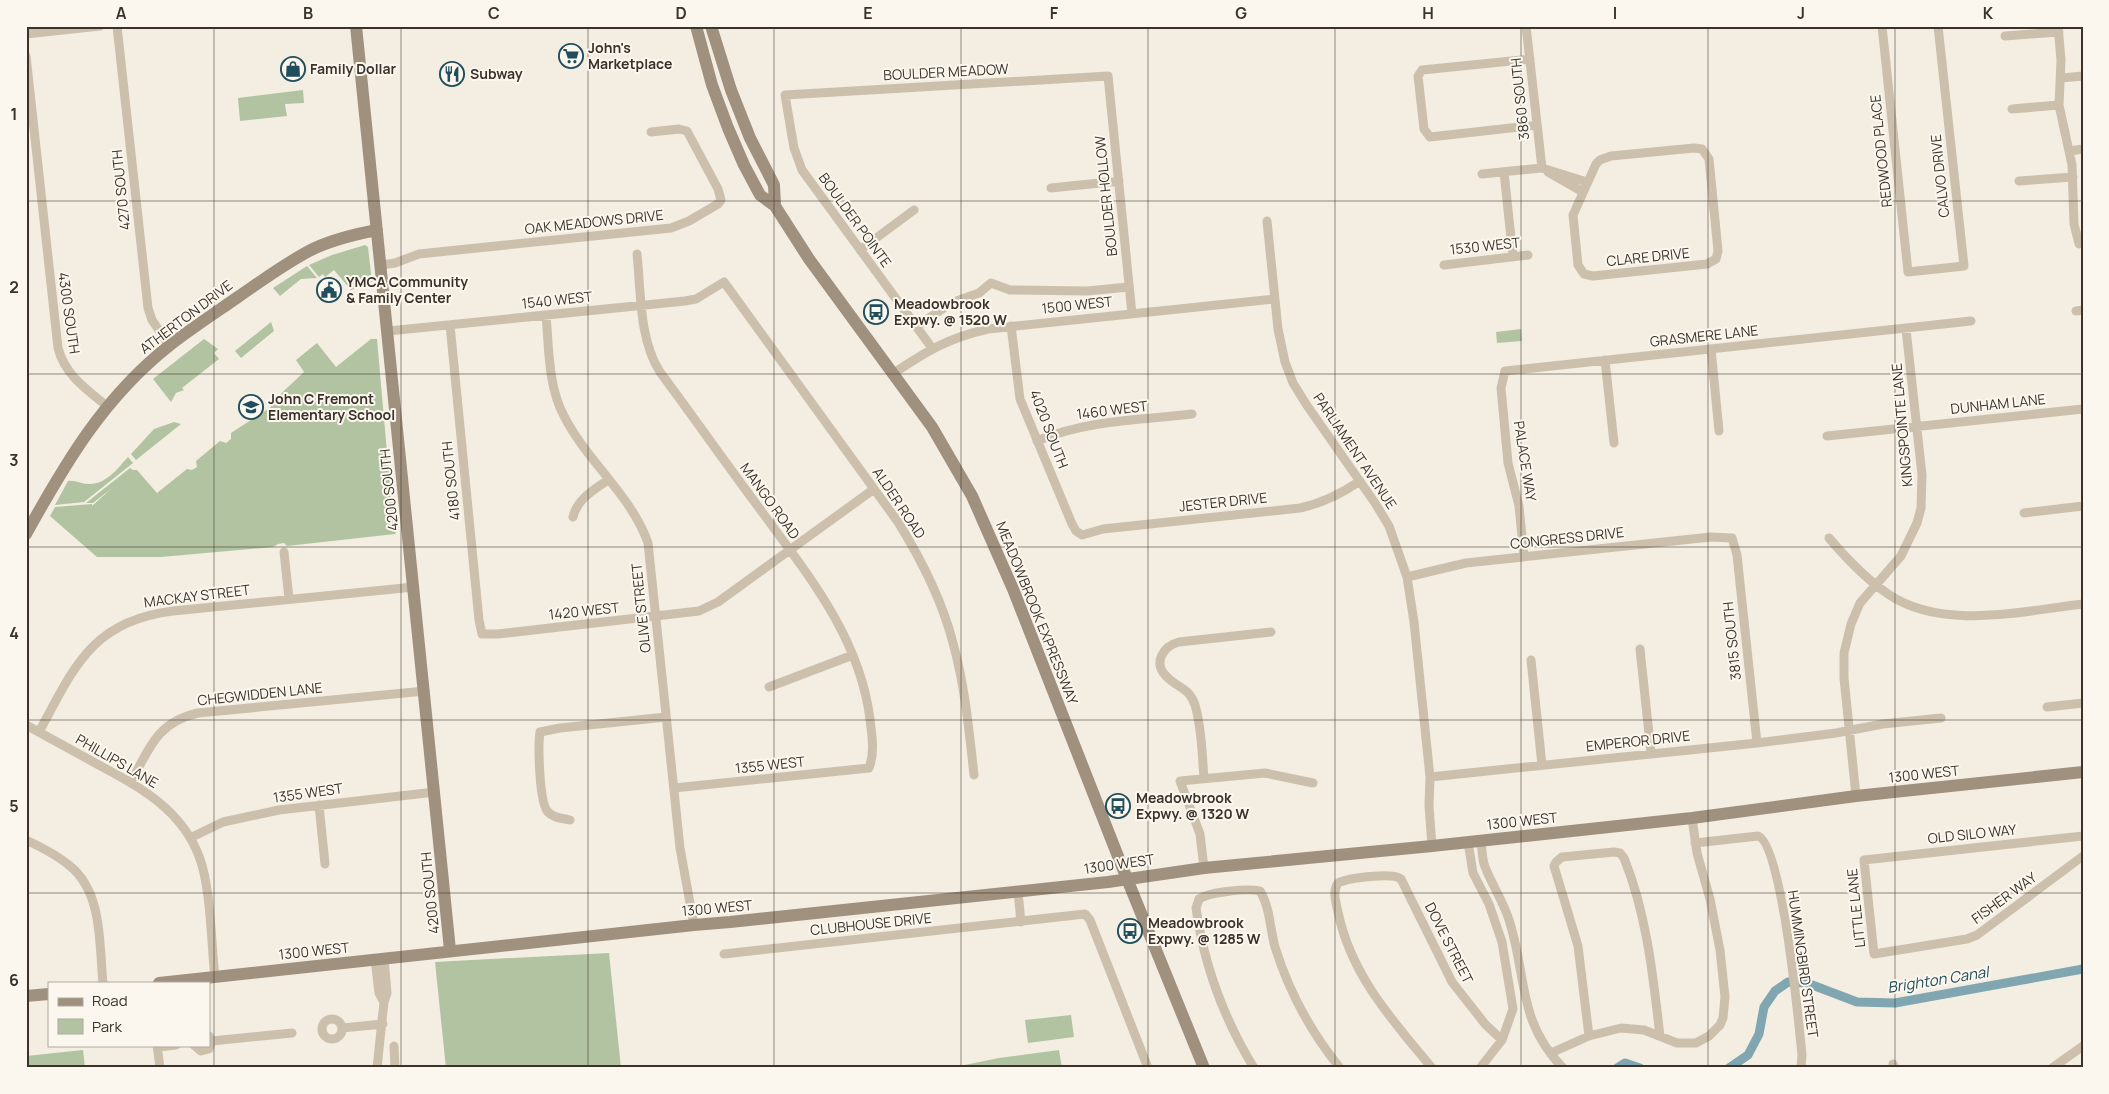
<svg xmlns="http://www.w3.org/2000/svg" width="2109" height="1094" viewBox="0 0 2109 1094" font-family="Manrope,sans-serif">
<rect width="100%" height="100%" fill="#f3eee1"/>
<!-- green -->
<path fill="#b2c3a1" d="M303,90L304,103L285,104L287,116L240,121L238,98Z
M365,245L368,247L372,282L351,290L334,270L325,277L323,274L319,277L309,265L332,255Z
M307,266L317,278L301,279L280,296L273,288Z
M271,322L274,331L241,358L235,351Z
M1521,329L1522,341L1497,343L1496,332Z
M204,339L218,349L214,353L219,359L182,388L184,390L176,393L171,402L153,379Z
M371,339H377L391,498L394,506L397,531L395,534L287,546L284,543L278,544L273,547L161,557H97L50,516L55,507L92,504V506L112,488L93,503H86L130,468L133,470H137L157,493L187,469L192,470L197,467L196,461L220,441L226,443L231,439V433L271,407V403L304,372L296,360L317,343L336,367Z
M174,422L181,424L136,460L131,454L154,429Z
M128,457L133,463L84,502L55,505L68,481C75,480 81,484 88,484C106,485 117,469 128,457Z
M609,953L621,1068H446L435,962Z
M1071,1015L1074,1037L1028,1043L1025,1020Z
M83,1050L85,1068H26V1056Z
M1059,1050L1062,1068H950L999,1058Z"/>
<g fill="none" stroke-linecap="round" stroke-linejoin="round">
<!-- canal -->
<path stroke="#80a6b1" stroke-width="9" d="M1617,1068L1625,1063L1640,1068
M1729,1068L1748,1055L1759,1034L1764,1007L1775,991L1788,982L1807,983L1857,1002L1895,1003L2083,969"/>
<!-- street -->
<path stroke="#ccc0ad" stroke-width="9" d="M117,26L148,308L152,320L169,345
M1526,26L1542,168
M1882,26L1908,272L1964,266L1938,26
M2058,26L2061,60L2059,105L2072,165L2074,224L2079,244
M26,34L100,26
M2005,36L2059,32
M26,56L58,348C65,375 86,389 107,406
M1530,59L1422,70L1418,76L1424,129L1430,137L1537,125
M2061,78L2083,76
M2012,109L2059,105
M1694,148L1702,149L1709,159L1718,251L1716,259L1707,264L1593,276L1584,274L1578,265L1573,215L1596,164L1600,160L1611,156Z
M2069,151L2083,149
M1504,172L1513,257
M1548,172L1583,192
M1482,174L1542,168L1587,182
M2019,181L2073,177
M1051,188L1119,181
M1267,221L1278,329L1285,362L1293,383L1306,404L1375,503L1389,526L1407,577L1414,622L1430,777L1429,806L1432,846
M860,250L914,210
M637,254C641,291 639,340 660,372C692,415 722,458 754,501C803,569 859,633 870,719C872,737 875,752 869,768L674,788
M381,265L395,263L419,254L671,228L689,221L718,204L721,200L718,189L687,131L679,129L651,132
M1444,265L1528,255
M2076,311L2083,310
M546,315C549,348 548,386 564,416C586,460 632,496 648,543L680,848L694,925
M450,325L479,620L482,634H498L699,611L718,602L874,489
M1011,326L1020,399L1072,524L1076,531L1082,535L1103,529L1300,508C1323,503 1341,494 1360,481
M916,327L951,303L979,293L991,283L1010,290L1087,291L1129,287
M388,331L685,301L696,299L724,282L898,522C921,559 942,600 953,643C965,686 969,730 974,775
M932,348L802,170L794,148L785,95L1108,76L1132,314
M1711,349L1719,431
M1605,360L1614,443
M894,373C927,351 948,338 988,329L1275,299
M1827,436L2083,409
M1037,441C1086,420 1140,420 1192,414
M2024,513L2083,506
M573,517C577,499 594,490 608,480
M1829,538C1846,558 1866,579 1888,594C1942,631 2022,611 2083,604
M284,552L289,599
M1524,557L1519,506L1508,463L1501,388L1505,371L1971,321
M1407,577L1466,563L1711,537L1732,538L1737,555L1757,743
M1640,649L1651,753
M1531,660L1542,765
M769,687L853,655
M2047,707L2083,703
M26,725C50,738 73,751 97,764C140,787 183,810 200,859C211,890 211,943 215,977
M39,732C74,668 91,621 173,611L414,587
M1430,777L1757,743L1836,733L1883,724L1941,718
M1204,778C1202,755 1202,728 1195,705C1189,687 1177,688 1166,676C1153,663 1163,646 1179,642L1271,632
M131,782C149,749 157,722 198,713L425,691
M1856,796L1844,678V653L1851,624L1860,603L1901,556L1917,523L1921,508L1922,475L1906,329
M319,805L325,864
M570,820C562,818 553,818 548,812C539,803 538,745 540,732L560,728L666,717
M2083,836L1864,860L1874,954L1967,939L1977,935L2083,856
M190,838L223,822L279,810L435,792
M26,840C41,847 57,855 70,866C103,893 99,944 103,983
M1481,841C1482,848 1482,856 1484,864C1491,884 1504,902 1510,923C1527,979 1518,1022 1563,1068
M1468,842L1473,873L1489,904L1502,942L1513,1009L1502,1040L1480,1068
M1695,843L1758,836C1782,842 1799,1025 1802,1055L1801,1068
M1204,868L1200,834L1180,781L1265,773L1313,783
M1018,892L1021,922
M724,954L1085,914L1090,920L1148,1068
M375,959L379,993L384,1002
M322 1029a10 10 0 1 1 20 0a10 10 0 1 1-20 0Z
M342,1028L383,1024
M1589,1036L1578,946L1554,866L1556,862L1562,857L1614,852L1620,853L1624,858C1647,915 1653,976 1660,1036
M212,1041L292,1033
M157,1045L160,1068
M194,1045L201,1051L209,1049L212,1041L209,1036
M394,1046L395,1068
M158,1047L176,1045
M1551,1053L1589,1036L1621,1028L1644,1030L1677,1043H1696L1709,1036L1720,1025L1723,1018L1725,997L1720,950L1710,899L1697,853L1692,818
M1893,1064L1895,1068
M377,1068L384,1002L387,993L384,958
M1254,1068C1224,1019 1204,965 1196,908L1199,899C1209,892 1248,888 1260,891C1270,907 1270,929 1275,947C1289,992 1310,1031 1340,1068
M1432,1068C1392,1020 1351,975 1338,912C1336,902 1332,892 1338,883C1348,878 1393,872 1401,879L1452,982L1485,1024L1502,1040
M2052,1068L2083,1046"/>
<!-- secondary -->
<path stroke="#a0907e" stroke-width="12" d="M356,26L450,950
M696,26L712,85L728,128L744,165L760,195L775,206L809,259L932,427L972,496L1013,589L1121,864L1204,1068
M711,26L731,90L750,138L774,185L775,206
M26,534C66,462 104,397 170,345C192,328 215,313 238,297C263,280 288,261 315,248C335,239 356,234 377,230
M159,983L694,925L730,922L1108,882L1204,868L1432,846L1692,818L1856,796L2083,772
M26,996L49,994"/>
</g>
<!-- grid -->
<path fill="none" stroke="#3b332b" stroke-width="1" stroke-opacity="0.55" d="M214,26V1068M401,26V1068M588,26V1068M774,26V1068M961,26V1068M1148,26V1068M1335,26V1068M1521,26V1068M1708,26V1068M1895,26V1068M26,201H2083M26,374H2083M26,547H2083M26,720H2083M26,893H2083"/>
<!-- icons -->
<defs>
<symbol id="supermarket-ring" viewBox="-11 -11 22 22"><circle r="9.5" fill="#fbf7ee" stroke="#214e5c" stroke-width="1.5"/><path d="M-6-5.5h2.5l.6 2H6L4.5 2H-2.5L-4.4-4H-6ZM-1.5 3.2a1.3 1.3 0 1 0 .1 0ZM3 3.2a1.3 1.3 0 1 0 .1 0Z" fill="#214e5c"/></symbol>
<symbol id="shop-ring" viewBox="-11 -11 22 22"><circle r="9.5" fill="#fbf7ee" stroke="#214e5c" stroke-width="1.5"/><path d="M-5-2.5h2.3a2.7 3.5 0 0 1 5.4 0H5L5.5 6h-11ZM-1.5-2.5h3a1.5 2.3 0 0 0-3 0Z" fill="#214e5c"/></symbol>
<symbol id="restaurant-ring" viewBox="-11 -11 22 22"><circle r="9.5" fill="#fbf7ee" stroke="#214e5c" stroke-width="1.5"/><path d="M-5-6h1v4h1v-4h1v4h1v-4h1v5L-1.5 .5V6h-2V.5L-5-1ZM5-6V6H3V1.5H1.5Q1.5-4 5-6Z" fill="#214e5c"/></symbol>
<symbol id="civic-ring" viewBox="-11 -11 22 22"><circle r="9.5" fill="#fbf7ee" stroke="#214e5c" stroke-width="1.5"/><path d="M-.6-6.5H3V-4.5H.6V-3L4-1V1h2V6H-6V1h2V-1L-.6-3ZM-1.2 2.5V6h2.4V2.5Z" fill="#214e5c"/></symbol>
<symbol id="bus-ring" viewBox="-11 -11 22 22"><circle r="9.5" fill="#fbf7ee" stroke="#214e5c" stroke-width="1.5"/><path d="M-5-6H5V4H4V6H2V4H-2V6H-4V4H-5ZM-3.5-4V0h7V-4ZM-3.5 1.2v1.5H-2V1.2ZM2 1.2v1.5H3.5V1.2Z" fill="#214e5c"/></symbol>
<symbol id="school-ring" viewBox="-11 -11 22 22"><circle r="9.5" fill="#fbf7ee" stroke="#214e5c" stroke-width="1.5"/><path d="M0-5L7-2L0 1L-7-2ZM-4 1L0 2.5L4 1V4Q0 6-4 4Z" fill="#214e5c"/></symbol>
</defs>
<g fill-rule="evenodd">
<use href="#supermarket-ring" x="557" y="42" width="28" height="28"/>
<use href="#shop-ring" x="279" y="55" width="28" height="28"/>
<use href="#restaurant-ring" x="438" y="60" width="28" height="28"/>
<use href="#civic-ring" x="315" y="276" width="28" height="28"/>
<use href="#bus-ring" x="862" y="298" width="28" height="28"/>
<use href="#school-ring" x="237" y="393" width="28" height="28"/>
<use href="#bus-ring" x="1104" y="792" width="28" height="28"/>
<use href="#bus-ring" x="1116" y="917" width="28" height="28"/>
</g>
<g text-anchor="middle" stroke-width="4" stroke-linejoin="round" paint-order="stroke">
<!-- poi labels -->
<g font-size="14" font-weight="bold" fill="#3b332b" stroke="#fbf7ee" text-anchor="start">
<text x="588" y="53">John's<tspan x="588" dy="16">Marketplace</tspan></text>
<text x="310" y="74">Family Dollar</text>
<text x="470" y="79">Subway</text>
<text x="346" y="287">YMCA Community<tspan x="346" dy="16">&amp; Family Center</tspan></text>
<text x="894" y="309">Meadowbrook<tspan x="894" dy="16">Expwy. @ 1520 W</tspan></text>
<text x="268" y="404">John C Fremont<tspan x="268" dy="16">Elementary School</tspan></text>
<text x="1136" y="803">Meadowbrook<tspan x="1136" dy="16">Expwy. @ 1320 W</tspan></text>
<text x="1148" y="928">Meadowbrook<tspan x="1148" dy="16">Expwy. @ 1285 W</tspan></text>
</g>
<!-- street labels -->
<g font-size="14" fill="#3b332b" stroke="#fbf7ee">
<text transform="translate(946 72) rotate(-3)" y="5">BOULDER MEADOW</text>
<text transform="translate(1520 99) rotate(-96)" y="5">3860 SOUTH</text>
<text transform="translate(1881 151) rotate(-96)" y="5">REDWOOD PLACE</text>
<text transform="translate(1940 176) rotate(-96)" y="5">CALVO DRIVE</text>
<text transform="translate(121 190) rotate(-96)" y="5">4270 SOUTH</text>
<text transform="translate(1106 196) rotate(-96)" y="5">BOULDER HOLLOW</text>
<text transform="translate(855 220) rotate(54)" y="5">BOULDER POINTE</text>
<text transform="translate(594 222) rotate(-6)" y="5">OAK MEADOWS DRIVE</text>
<text transform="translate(1485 246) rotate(-6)" y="5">1530 WEST</text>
<text transform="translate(1648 257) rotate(-6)" y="5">CLARE DRIVE</text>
<text transform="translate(557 300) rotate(-6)" y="5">1540 WEST</text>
<text transform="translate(1077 305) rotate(-6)" y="5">1500 WEST</text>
<text transform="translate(69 313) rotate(82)" y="5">4300 SOUTH</text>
<text transform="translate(186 317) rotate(-37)" y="5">ATHERTON DRIVE</text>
<text transform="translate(1704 336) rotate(-6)" y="5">GRASMERE LANE</text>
<text transform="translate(1998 404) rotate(-6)" y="5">DUNHAM LANE</text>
<text transform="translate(1112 410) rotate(-7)" y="5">1460 WEST</text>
<text transform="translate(1902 425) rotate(-95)" y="5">KINGSPOINTE LANE</text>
<text transform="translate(1049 429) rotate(69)" y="5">4020 SOUTH</text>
<text transform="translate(1355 451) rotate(56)" y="5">PARLIAMENT AVENUE</text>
<text transform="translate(1525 461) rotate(81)" y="5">PALACE WAY</text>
<text transform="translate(451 481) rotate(-96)" y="5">4180 SOUTH</text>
<text transform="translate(389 490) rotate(-96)" y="5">4200 SOUTH</text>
<text transform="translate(770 501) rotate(54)" y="5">MANGO ROAD</text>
<text transform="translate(1223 502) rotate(-6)" y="5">JESTER DRIVE</text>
<text transform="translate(899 503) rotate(56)" y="5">ALDER ROAD</text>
<text transform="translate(1567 538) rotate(-6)" y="5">CONGRESS DRIVE</text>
<text transform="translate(197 596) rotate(-7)" y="5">MACKAY STREET</text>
<text transform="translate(641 608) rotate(-96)" y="5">OLIVE STREET</text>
<text transform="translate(584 611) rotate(-6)" y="5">1420 WEST</text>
<text transform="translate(1037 613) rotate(68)" y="5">MEADOWBROOK EXPRESSWAY</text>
<text transform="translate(1732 641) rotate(-96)" y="5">3815 SOUTH</text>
<text transform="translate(260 694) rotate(-6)" y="5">CHEGWIDDEN LANE</text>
<text transform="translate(1638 741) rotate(-6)" y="5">EMPEROR DRIVE</text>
<text transform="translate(117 761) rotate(30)" y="5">PHILLIPS LANE</text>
<text transform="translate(770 765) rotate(-6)" y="5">1355 WEST</text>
<text transform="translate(1924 774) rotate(-6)" y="5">1300 WEST</text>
<text transform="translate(308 793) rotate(-8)" y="5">1355 WEST</text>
<text transform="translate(1522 821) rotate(-6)" y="5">1300 WEST</text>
<text transform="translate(1972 834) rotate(-6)" y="5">OLD SILO WAY</text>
<text transform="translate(1119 864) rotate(-8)" y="5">1300 WEST</text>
<text transform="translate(430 893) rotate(-96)" y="5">4200 SOUTH</text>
<text transform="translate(2004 898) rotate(-36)" y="5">FISHER WAY</text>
<text transform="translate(717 908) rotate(-5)" y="5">1300 WEST</text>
<text transform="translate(1856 908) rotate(-96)" y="5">LITTLE LANE</text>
<text transform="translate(871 924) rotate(-6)" y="5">CLUBHOUSE DRIVE</text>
<text transform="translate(1449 943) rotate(63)" y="5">DOVE STREET</text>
<text transform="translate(314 951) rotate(-6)" y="5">1300 WEST</text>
<text transform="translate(1803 964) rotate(82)" y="5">HUMMINGBIRD STREET</text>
</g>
<!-- water labels -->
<g font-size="15" font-style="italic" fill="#214e5c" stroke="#fbf7ee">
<text transform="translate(1938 980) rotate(-9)" y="5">Brighton Canal</text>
</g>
</g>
<!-- border -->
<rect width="2109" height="1094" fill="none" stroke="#fbf7ee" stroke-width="55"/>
<!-- legend -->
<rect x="48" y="982" width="162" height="65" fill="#fbf7ee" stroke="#aea9a0"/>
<rect x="58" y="998" width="25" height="8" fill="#a0907e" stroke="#aea9a0"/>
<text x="92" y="1006" font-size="15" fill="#3b332b">Road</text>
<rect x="58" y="1019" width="25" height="15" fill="#b2c3a1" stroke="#aea9a0"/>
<text x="92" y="1032" font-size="15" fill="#3b332b">Park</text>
<rect x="28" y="28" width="2054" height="1038" fill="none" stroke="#3b332b" stroke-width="2"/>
<g font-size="16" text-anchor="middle" font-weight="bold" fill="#3b332b">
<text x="121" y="19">A</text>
<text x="308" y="19">B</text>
<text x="494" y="19">C</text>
<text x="681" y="19">D</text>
<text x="868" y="19">E</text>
<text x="1054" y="19">F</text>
<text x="1241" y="19">G</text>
<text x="1428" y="19">H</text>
<text x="1615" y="19">I</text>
<text x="1801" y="19">J</text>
<text x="1988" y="19">K</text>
<text x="14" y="120">1</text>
<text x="14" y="293">2</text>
<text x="14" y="466">3</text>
<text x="14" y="639">4</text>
<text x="14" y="812">5</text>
<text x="14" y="986">6</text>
</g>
</svg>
